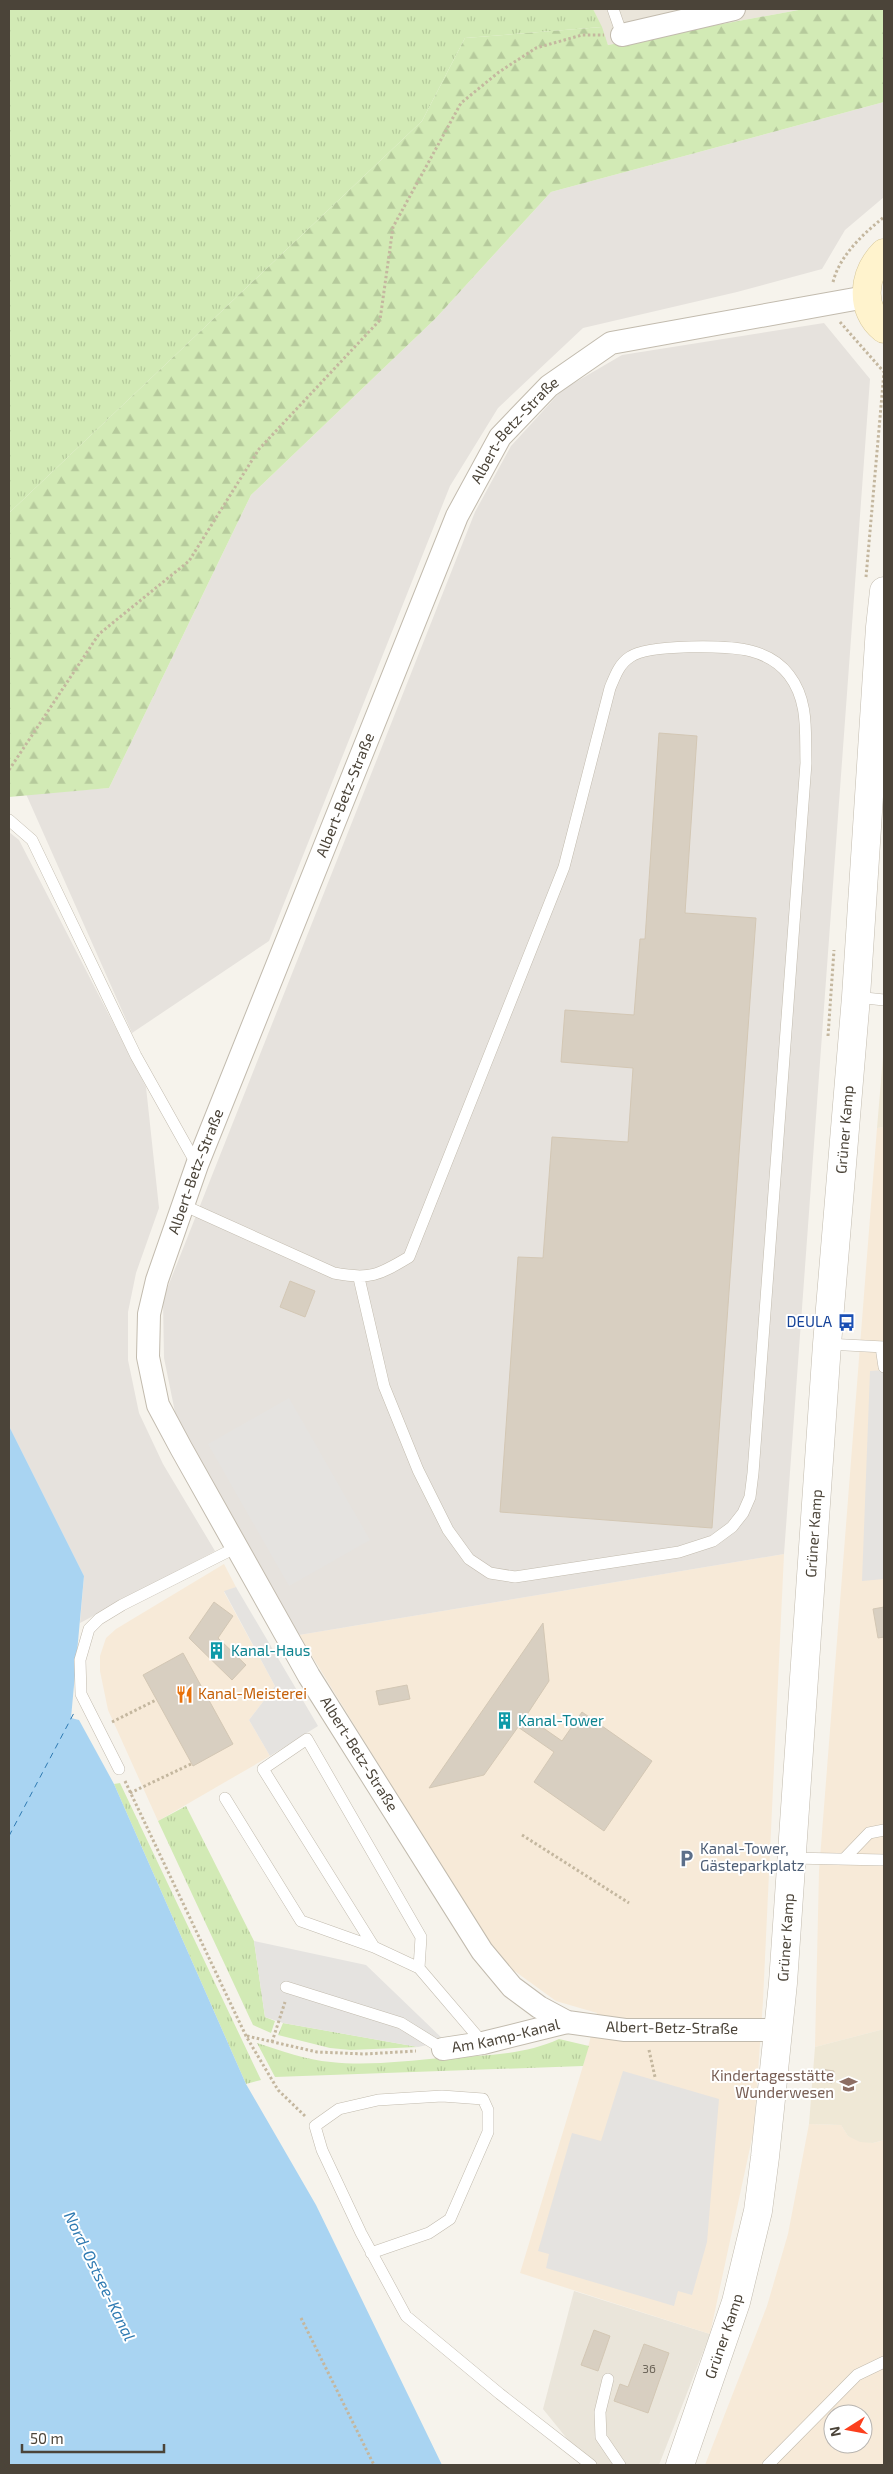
<svg xmlns="http://www.w3.org/2000/svg" width="893" height="2474" viewBox="0 0 893 2474" font-family="'Exo 2',sans-serif">
<defs>
<pattern id="grass-tufts" width="24" height="20" patternUnits="userSpaceOnUse" patternTransform="scale(1.25)"><rect width="24" height="20" fill="#d2eab5"/><path d="M3 7l-1-3M5 7V3M7 7l1-3M15 17l-1-3M17 17v-4M19 17l1-3" fill="none" stroke="#b6ca9c"/></pattern>
<pattern id="forest-firs" width="22" height="20" patternUnits="userSpaceOnUse" patternTransform="scale(1.25)"><rect width="22" height="20" fill="#d2eab5"/><path d="M5 1l3.5 6h-7zM16 11l3.5 6h-7z" fill="#b6ca9c"/></pattern>
</defs>
<rect width="100%" height="100%" fill="#f6f3ec"/>
<!-- residential -->
<path fill="#eae5da" d="M593,9H804L608,45Z
M574,2291L710,2334L659,2465H597L577,2451L543,2409Z"/>
<!-- commercial -->
<path fill="#f7ead8" fill-rule="evenodd" d="M884,1127V2029L815,2047L819,1871L877,1128Z
M784,1554L763,2001L754,2129L710,2334L520,2273L583,2066L597,2013L556,2001L498,1959L299,1635Z
M224,1564L236,1587L224,1592L275,1686L249,1720L270,1756L158,1821L108,1710L100,1671V1656L106,1638L116,1629Z
M809,2124L841,2125L848,2136L873,2143L884,2140V2465H705L767,2306L788,2234ZM833,2414H863V2444H833Z"/>
<!-- industrial -->
<path fill="#e6e2dd" d="M884,102V197L845,230L822,269L737,292L583,328L498,408L450,486L269,941L132,1033L26,794L109,788L251,495L436,318L551,192Z
M824,323L870,379L784,1554L299,1635L176,1417L164,1358L163,1299L475,512L511,446L562,390L622,355Z
M9,832L19,840L146,1087L159,1208L136,1273L128,1312V1360L139,1413L163,1464L215,1551L80,1623L84,1576L9,1426Z"/>
<!-- education -->
<path fill="#efe8d6" d="M884,1045V1127L877,1128Z
M884,2029V2140L873,2143L860,2142L848,2136L841,2125L809,2124L815,2047Z"/>
<!-- grass -->
<path fill="url(#grass-tufts)" d="M9,9H593L602,27L465,38L422,121L9,513Z
M120,1783L261,2080L246,2084L114,1784Z
M186,1806L254,1941L265,2017L275,2021L271,2033L253,2025L158,1821Z
M283,2023L418,2047L351,2050L330,2048L278,2035Z
M559,2039L589,2046L583,2066L275,2077L257,2043C282,2051 306,2060 331,2062C367,2066 406,2061 442,2058C482,2055 522,2056 559,2039Z"/>
<!-- forest -->
<path fill="url(#forest-firs)" d="M804,9H884V102L551,192L436,318L251,495L109,788L9,797V513L422,121L465,38L602,27L608,45Z"/>
<!-- parking -->
<path fill="#e5e3e0" d="M884,1370V1579L862,1581L870,1371Z
M289,1398L370,1540L289,1586L208,1444Z
M236,1587L318,1726L270,1756L249,1720L275,1686L224,1591Z
M254,1941L366,1965L445,2041L418,2047L283,2023L265,2017Z
M623,2071L719,2099L707,2242L692,2295L678,2291L674,2306L546,2268L549,2254L538,2251L572,2133L601,2141Z"/>
<!-- water -->
<path fill="#a9d4f2" d="M9,1426L84,1576L71,1718L79,1720L114,1784L246,2084L316,2205L442,2465H9Z"/>
<g fill="none" stroke-linecap="round" stroke-linejoin="round">
<!-- ferry -->
<path stroke="#2e7ab2" stroke-width="1" stroke-dasharray="6 5" stroke-linecap="butt" d="M9,1836L75,1711"/>
</g>
<!-- building -->
<path fill="#d8cfc1" stroke="#d3c7b4" d="M659,733L697,736L685,913L756,918L712,1528L500,1512L518,1257L543,1258L552,1137L628,1142L633,1068L561,1062L565,1010L634,1015L640,939H645Z
M290,1281L315,1291L305,1317L280,1307Z
M214,1602L233,1616L218,1638L246,1665L232,1680L189,1638Z
M884,1607V1637L878,1638L873,1609Z
M543,1623L549,1681L526,1716L562,1741L582,1712L652,1761L604,1831L534,1782L554,1752L518,1727L484,1775L429,1788Z
M183,1653L233,1744L193,1766L143,1675Z
M407,1685L410,1699L379,1705L376,1691Z
M821,2069L834,2071L832,2083L819,2081Z
M594,2330L610,2336L598,2371L581,2365Z
M644,2344L669,2353L648,2413L614,2401L620,2384L628,2387Z"/>
<g fill="none" stroke-linecap="round" stroke-linejoin="round">
<defs>
<path id="service" d="M613,9L622,35
M9,820L32,840L136,1056L197,1165
M856,997L884,1000
M183,1205L334,1273C370,1280 379,1275 409,1257L564,867L610,688C615,676 619,664 630,657C648,644 729,645 751,651C766,655 780,663 789,675C809,701 805,732 806,763L753,1473L750,1497L743,1513L732,1527L713,1541L679,1552L515,1577L490,1573L469,1559L448,1530L418,1470L384,1386L359,1278
M827,1344L884,1347
M881,1347L884,1367
M119,1769L81,1694L80,1660L89,1629L99,1619L122,1605L237,1547
M225,1798L301,1921L374,1947L419,1968
M791,1858L884,1860
M844,1859L869,1833L884,1830
M374,1947L263,1769L307,1739L421,1937L419,1968L483,2043
M286,1987L401,2023L443,2049
M371,2253L429,2233L450,2219L488,2132V2110L483,2099L442,2096L378,2100L339,2109L315,2126L322,2150L361,2233L406,2316L500,2394L591,2465
M608,2379L600,2412L601,2437L620,2465
M768,2465L857,2375L884,2362"/>
<g id="minor">
<path d="M622,35L734,9"/>
<path id="s1" d="M778,2030H625L567,2022L539,2007L512,1987L482,1951L309,1676L181,1448L158,1405L148,1357L149,1314L157,1280L197,1165L457,516L500,437L549,386L611,343L866,297"/>
<path id="s2" d="M443,2049L483,2043L567,2022"/>
</g>
<g id="tertiary">
<path id="s3" d="M680,2465L736,2302L758,2211L765,2157L783,1983L827,1344L856,997L880,627L884,591"/>
</g>
<path id="secondary" d="M884,253C863,274 859,309 884,329"/>
</defs>
<!-- service casing -->
<use href="#service" stroke="#c2bbae" stroke-width="12"/>
<!-- minor casing -->
<use href="#minor" stroke="#c2bbae" stroke-width="24"/>
<!-- tertiary casing -->
<use href="#tertiary" stroke="#c2bbae" stroke-width="29"/>
<!-- secondary casing -->
<use href="#secondary" stroke="#d6c79b" stroke-width="29"/>
<!-- path -->
<path stroke="#c4b79f" stroke-width="3" stroke-dasharray="2.5 2.5" stroke-linecap="butt" d="M833,282C840,255 863,234 884,217
M840,322L884,372
M866,577L884,372
M9,770L99,634L189,561L259,449L380,320L393,227L461,103L499,72L536,48L582,35H604
M828,1036L834,950
M112,1722L156,1700
M125,1781L246,2036L278,2090L306,2117
M130,1793L191,1764
M522,1835L629,1903
M247,2036L317,2052L365,2054L416,2051
M272,2042L285,2002
M649,2050L655,2077
M301,2318L374,2465"/>
<!-- service -->
<use href="#service" stroke="#fff" stroke-width="11"/>
<!-- minor -->
<use href="#minor" stroke="#fff" stroke-width="22"/>
<!-- tertiary -->
<use href="#tertiary" stroke="#fff" stroke-width="28"/>
<!-- secondary -->
<use href="#secondary" stroke="#fff3cd" stroke-width="28"/>
</g>
<!-- icons -->
<defs>
<symbol id="bus-bare" viewBox="-9 -9 18 18"><path d="M-5-6H5V4H4V6H2V4H-2V6H-4V4H-5ZM-3.5-4V0h7V-4ZM-3.5 1.2v1.5H-2V1.2ZM2 1.2v1.5H3.5V1.2Z" fill="#1a4fb4" stroke="#fff" stroke-width="2.5" paint-order="stroke"/></symbol>
<symbol id="building-bare" viewBox="-9 -9 18 18"><path d="M-4-6H4V6H1V3H-1V6H-4ZM-2.5-4.3h1.7v1.8h-1.7ZM.8-4.3h1.7v1.8H.8ZM-2.5-1h1.7V.8h-1.7ZM.8-1h1.7V.8H.8Z" fill="#0f9aa8" stroke="#fff" stroke-width="2.5" paint-order="stroke"/></symbol>
<symbol id="restaurant-bare" viewBox="-9 -9 18 18"><path d="M-5-6h1v4h1v-4h1v4h1v-4h1v5L-1.5 .5V6h-2V.5L-5-1ZM5-6V6H3V1.5H1.5Q1.5-4 5-6Z" fill="#e8710a" stroke="#fff" stroke-width="2.5" paint-order="stroke"/></symbol>
<symbol id="parking-bare" viewBox="-9 -9 18 18"><path d="M-3.5-5.5H1a3.5 3.5 0 0 1 0 7H-1V5.5H-3.5ZM-1-3.4V-.6H.8a1.4 1.4 0 0 0 0-2.8Z" fill="#5c6f8a" stroke="#fff" stroke-width="2.5" paint-order="stroke"/></symbol>
<symbol id="school-bare" viewBox="-9 -9 18 18"><path d="M0-5L7-2L0 1L-7-2ZM-4 1L0 2.5L4 1V4Q0 6-4 4Z" fill="#8d6e63" stroke="#fff" stroke-width="2.5" paint-order="stroke"/></symbol>
</defs>
<g fill-rule="evenodd">
<use href="#bus-bare" x="834" y="1310" width="25" height="25"/>
<use href="#building-bare" x="204" y="1638" width="25" height="25"/>
<use href="#restaurant-bare" x="172" y="1682" width="25" height="25"/>
<use href="#building-bare" x="492" y="1708" width="25" height="25"/>
<use href="#parking-bare" x="674" y="1846" width="25" height="25"/>
<use href="#school-bare" x="836" y="2072" width="25" height="25"/>
</g>
<g text-anchor="middle" stroke-width="4" stroke-linejoin="round" paint-order="stroke">
<!-- number labels -->
<g font-size="12" fill="#6e675b">
<text x="649" y="2373">36</text>
</g>
<!-- street labels -->
<g font-size="15" fill="#4b4439" stroke="#fff">
<text dy="5" stroke="none"><textPath href="#s1" startOffset="2011">Albert-Betz-Straße</textPath></text>
<text dy="5" stroke="none"><textPath href="#s1" startOffset="1606">Albert-Betz-Straße</textPath></text>
<text dy="5" stroke="none"><textPath href="#s3" startOffset="1351">Grüner Kamp</textPath></text>
<text dy="5" stroke="none"><textPath href="#s1" startOffset="1201">Albert-Betz-Straße</textPath></text>
<text dy="5" stroke="none"><textPath href="#s3" startOffset="946">Grüner Kamp</textPath></text>
<text transform="translate(359 1754) rotate(58)" y="5">Albert-Betz-Straße</text>
<text dy="5" stroke="none"><textPath href="#s3" startOffset="541">Grüner Kamp</textPath></text>
<text transform="translate(672 2028) rotate(1)" y="5">Albert-Betz-Straße</text>
<text dy="5" stroke="none"><textPath href="#s2" startOffset="64">Am Kamp-Kanal</textPath></text>
<text dy="5" stroke="none"><textPath href="#s3" startOffset="136">Grüner Kamp</textPath></text>
</g>
<!-- transit labels -->
<g font-size="15" fill="#164399" stroke="#fff" text-anchor="end">
<text x="832" y="1327">DEULA</text>
</g>
<!-- culture labels -->
<g font-size="15" fill="#0d838f" stroke="#fff" text-anchor="start">
<text x="231" y="1656">Kanal-Haus</text>
<text x="518" y="1726">Kanal-Tower</text>
</g>
<!-- food labels -->
<g font-size="15" fill="#c56008" stroke="#fff" text-anchor="start">
<text x="198" y="1699">Kanal-Meisterei</text>
</g>
<!-- service labels -->
<g font-size="15" fill="#4e5e75" stroke="#fff" text-anchor="start">
<text x="700" y="1854">Kanal-Tower,<tspan x="700" dy="17">Gästeparkplatz</tspan></text>
</g>
<!-- education labels -->
<g font-size="15" fill="#785e54" stroke="#fff" text-anchor="end">
<text x="834" y="2081">Kindertagesstätte<tspan x="834" dy="17">Wunderwesen</tspan></text>
</g>
<!-- water labels -->
<g font-size="16" font-style="italic" fill="#2e7ab2" stroke="#fff">
<text transform="translate(100 2276) rotate(64)" y="6">Nord-Ostsee-Kanal</text>
</g>
</g>
<!-- border -->
<rect width="893" height="2474" fill="none" stroke="#4b4439" stroke-width="20"/>
<!-- north arrow -->
<g transform="translate(848 2429) rotate(259)"><circle r="24" fill="#ffffff" stroke="#b7b4b0"/>
<path d="M0-4L9 19L0 12L-9 19Z" fill="#fc3f1d"/>
<text y="-8" font-size="14" font-weight="bold" text-anchor="middle" fill="#4b4439">N</text>
</g>
<!-- scale -->
<path d="M22 2444v8h142v-8" fill="none" stroke="#4b4439" stroke-width="2.5"/>
<text x="30" y="2444" font-size="15" fill="#4b4439" stroke="#ffffff" stroke-width="4" paint-order="stroke">50 m</text>
</svg>
